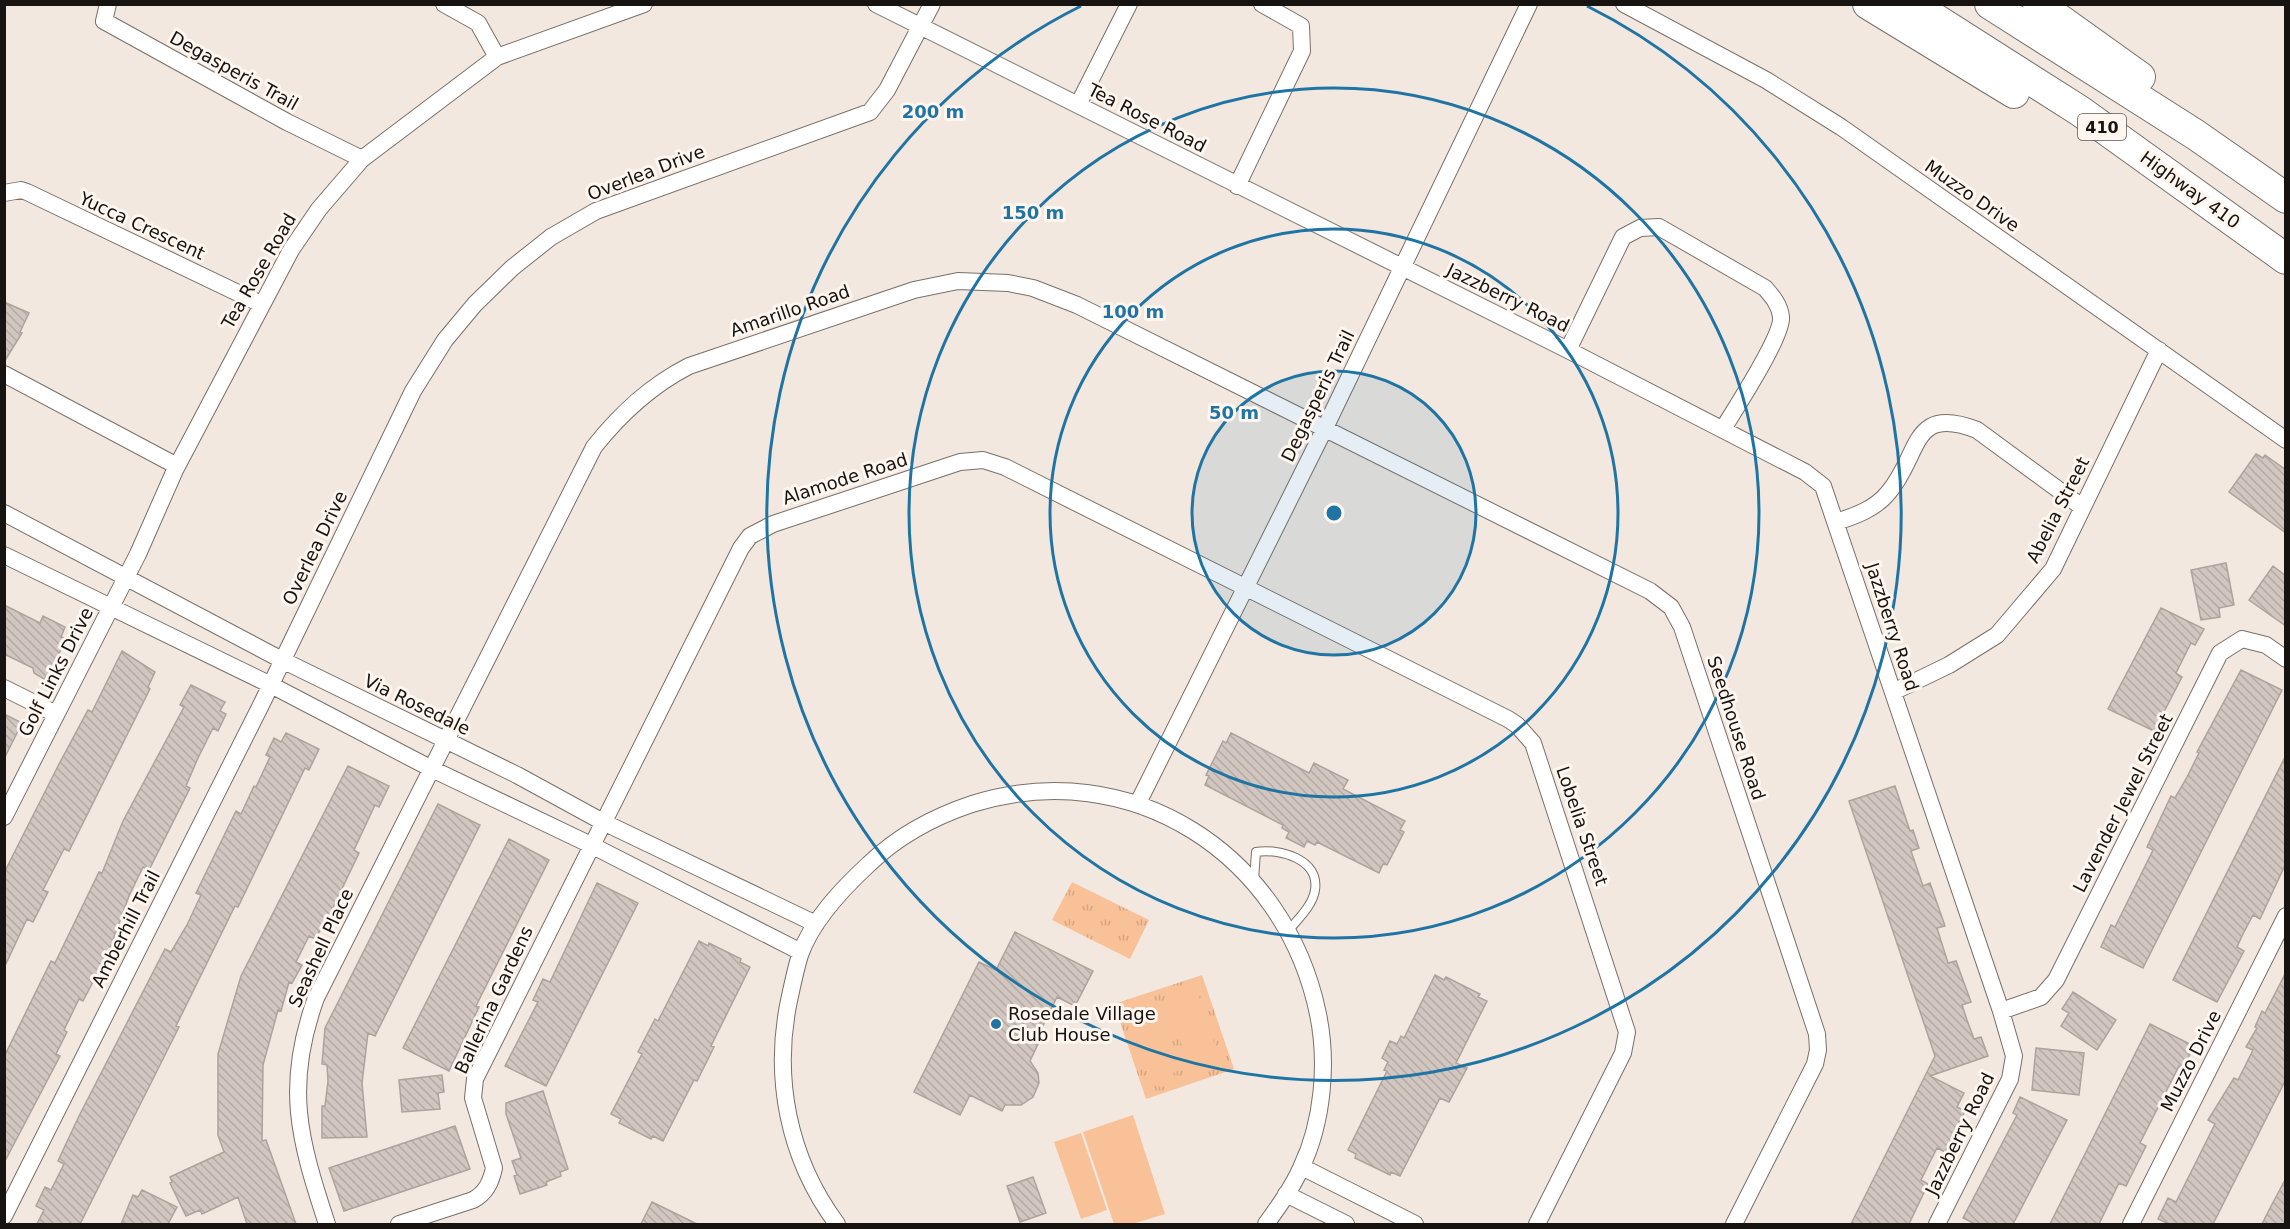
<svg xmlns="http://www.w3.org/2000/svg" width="2290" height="1229" viewBox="0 0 2290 1229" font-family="'DejaVu Sans',sans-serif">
<defs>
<pattern id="grass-tufts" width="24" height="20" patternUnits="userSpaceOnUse" patternTransform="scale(1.5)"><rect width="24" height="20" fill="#f8c197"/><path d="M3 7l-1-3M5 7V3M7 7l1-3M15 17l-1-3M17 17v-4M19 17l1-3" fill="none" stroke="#d4a581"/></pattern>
<pattern id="building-back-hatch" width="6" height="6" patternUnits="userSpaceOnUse" patternTransform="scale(1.5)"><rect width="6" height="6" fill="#d2c7c0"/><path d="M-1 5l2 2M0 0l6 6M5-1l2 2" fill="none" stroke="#b4aaa4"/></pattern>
</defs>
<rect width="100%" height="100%" fill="#f3e8e0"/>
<!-- grass -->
<path fill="url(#grass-tufts)" d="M1072,882L1149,920L1130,959L1052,920Z
M1202,975L1234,1069L1146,1099L1114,1004Z"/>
<!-- pitch -->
<path fill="#f8c197" d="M1188,985L1191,995L1198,993L1219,1057L1213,1060L1216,1069L1199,1075L1196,1065L1189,1067L1168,1003L1174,1001L1171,991Z
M1148,998L1152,1008L1158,1006L1180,1070L1173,1073L1177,1082L1160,1088L1156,1079L1150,1081L1128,1016L1135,1014L1132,1004Z
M1133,1115L1165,1214L1132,1224H1114L1083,1132Z
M1081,1133L1107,1210L1081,1219L1054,1142Z"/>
<!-- building -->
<path fill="url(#building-back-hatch)" stroke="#ada39c" stroke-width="1.5" d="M4,302L29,313L20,332L22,333L4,362Z
M2256,454L2263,458L2265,455L2286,470V533L2229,492Z
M2226,563L2234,605L2219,608L2220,617L2201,620L2191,570Z
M2273,566L2286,576V626L2249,600Z
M4,605L40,623L43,616L65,627L61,637L65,638L51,675L44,679L34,673L33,668L4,654Z
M2161,608L2204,629L2195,645L2191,643L2176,673L2182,677L2154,731L2108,709Z
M122,651L155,672L148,687L150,689L69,851L64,849L43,890L48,892L33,922L27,919L4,968V873L58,766L88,710L92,712Z
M2241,670L2282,690L2143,968L2101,947L2111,925L2115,927L2153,850L2147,847L2171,796L2175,798L2186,779L2199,753L2197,752Z
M191,685L225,702L220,711L226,714L218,731L213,728L198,758L186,786L190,788L149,870L143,867L129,896L109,951L83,1001L79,999L64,1030L67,1032L56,1054L60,1056L4,1163V1057L51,961L55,963L99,872L102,873L123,821L184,707L180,705Z
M4,714L22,723L4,759Z
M286,733L319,749L309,770L305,768L238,907L235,906L176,1026L179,1027L164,1057L80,1224H37L44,1210L36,1206L45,1187L51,1190L64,1164L58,1161L79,1116L165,949L171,952L187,925L201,895L196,893L236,811L241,814L254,786L256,787L270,757L266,755L274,738L281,742Z
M1231,733L1309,773L1314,763L1348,780L1343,789L1405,821L1400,830L1404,832L1387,865L1383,864L1379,873L1317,842L1315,845L1307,841L1304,847L1286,838L1289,832L1282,828L1283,825L1205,785L1209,776L1206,775L1223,741L1226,743Z
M2286,755V863L2260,919L2253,915L2243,934L2237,947L2244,951L2217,1002L2173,980Z
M348,766L389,786L379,807L375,805L354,850L359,853L329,916L315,939L309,936L296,962L302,965L292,983L289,982L281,1011L278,1010L263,1065L262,1141L266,1140L296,1224H247L238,1197L202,1214L200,1210L186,1216L170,1183L172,1182L170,1177L224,1152L218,1135V1054L241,976Z
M1895,786L1910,831L1913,830L1919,848L1911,851L1923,886L1930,883L1945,926L1937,928L1948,963L1956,961L1971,1002L1962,1005L1967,1020L1974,1039L1981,1037L1988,1056L1930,1076L1964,1093L1957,1107L1965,1111L1945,1152L1937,1148L1921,1180L1928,1184L1909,1224H1851L1935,1056L1849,801Z
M438,804L480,825L375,1036L368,1033L362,1083L367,1137L322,1138V1106H325L328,1081L327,1065L322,1064L325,1028Z
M509,839L549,860L476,1006L479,1007L449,1071L403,1048Z
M597,883L638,903L546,1086L505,1066L538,1002L533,1000L543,979L550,982Z
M1015,932L1093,971L1075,1006L1057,997L1035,1042L1038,1044L1030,1061L1038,1073L1039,1083L1033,1097L1021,1105H1005L1002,1111L970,1095L960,1115L914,1092L979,962L996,970Z
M699,941L708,946L709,943L741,959L740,962L750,967L711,1046L714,1047L697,1081L694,1080L663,1141L653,1136L651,1139L619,1123L621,1119L611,1114L642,1054L638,1052L655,1019L658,1021Z
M2286,972V1079L2213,1224H2169L2158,1219L2168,1198L2176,1202L2215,1124L2208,1120L2234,1078L2238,1080L2253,1050L2246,1047L2257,1028L2255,1027L2262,1011L2265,1013Z
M1435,975L1444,980L1446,977L1480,994L1478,997L1487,1001L1456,1063L1467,1068L1449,1102L1440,1098L1400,1176L1391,1172L1390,1175L1355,1158L1356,1154L1348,1150L1387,1071L1384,1070L1388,1062L1382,1058L1390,1041L1397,1044L1401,1036L1404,1038Z
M2073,992L2116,1020L2097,1050L2061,1026L2069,1013L2062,1009Z
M2150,1024L2194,1046L2183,1068L2179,1066L2140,1143L2146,1146L2126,1186L2119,1183L2099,1224H2050Z
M2036,1048L2084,1053L2079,1095L2032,1090Z
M442,1075L444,1092L438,1093L440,1109L402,1112L399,1080Z
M543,1091L568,1169L560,1172L561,1176L546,1182L547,1185L520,1194L514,1176L517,1175L512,1161L521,1158L506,1114V1103Z
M2020,1097L2067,1120L2013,1224H1975L1963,1218L2017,1115L2013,1113Z
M455,1126L470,1169L344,1211L329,1168Z
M1033,1177L1046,1213L1020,1222L1007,1186Z
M2286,1178V1224H2262L2269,1210Z
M142,1190L177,1207L168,1224H121L133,1195L138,1197Z
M652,1202L697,1224H641Z"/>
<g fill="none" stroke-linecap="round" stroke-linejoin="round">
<defs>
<path id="service" d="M1254,880L1256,852C1279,848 1320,859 1315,890C1313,905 1298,919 1289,930"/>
<path id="minor" d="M108,4L104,21L287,122L362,159
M444,4L478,23L497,57
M876,4L1568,350L1805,472L1823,486L2001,1011L2014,1056L2010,1079L1937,1224
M1624,4L1766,80L1841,127L2286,440
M1078,105L1129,4
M1237,186L1302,51L1301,26L1262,4
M4,193L21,190L27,192L261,304
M1568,350L1623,237L1640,228L1659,227L1765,288C1772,296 1780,305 1781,317C1783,336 1735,409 1723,429
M4,374L177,466
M4,513L282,660L517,775L603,822L816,924
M1836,522C1855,516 1875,509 1888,493C1921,455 1910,404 1977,430L2082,507
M4,555L271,685L432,769L591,845L801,952
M4,688L56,714
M1893,692L1949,665L1997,635L2053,569L2159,350
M1138,803L1324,430L1529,4
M4,817L138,554L175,470L291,250L319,209L362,159L497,57L644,4
M2001,1011L2041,997L2056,980L2220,653L2242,639L2266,645L2286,659
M1302,1167L1415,1224
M1286,1194L1346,1224
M4,1216L262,703L413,391L445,340L475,304L512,268L551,237L596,211L870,112L887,90L932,4
M327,1224C299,1139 284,1086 316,998L594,447C621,413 650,386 689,366L914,290L958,281L1008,283L1033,288L1077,305L1650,591L1671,607L1682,627L1817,1034L1818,1050L1815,1064L1734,1224
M399,1224L473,1200C486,1193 491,1182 494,1168L473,1098L475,1079L741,548L750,536L773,524L960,462L983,460L1005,467L1508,719L1517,725L1533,743L1627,1032L1623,1053L1537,1224
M837,1224C788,1158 772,1076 790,996C793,982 796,968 800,955C812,920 843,888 869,864C899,835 933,817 972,804C1131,754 1285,854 1318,1014C1328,1063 1323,1122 1301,1168C1292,1188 1279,1206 1266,1224
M2131,1224L2286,916"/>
<path id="motorway" d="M1868,4L2014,93
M1912,4L2080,111L2286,259
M1990,4L2196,135L2286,198
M2038,4L2140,77"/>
</defs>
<!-- service casing -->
<use href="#service" stroke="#797069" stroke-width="10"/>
<!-- minor casing -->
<use href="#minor" stroke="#797069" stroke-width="18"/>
<!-- motorway casing -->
<use href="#motorway" stroke="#797069" stroke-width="32"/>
<!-- service -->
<use href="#service" stroke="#fff" stroke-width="8"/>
<!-- minor -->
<use href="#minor" stroke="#fff" stroke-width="16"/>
<!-- motorway -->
<use href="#motorway" stroke="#fff" stroke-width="30"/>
</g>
<!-- distance rings -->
<circle cx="1334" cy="513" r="142" fill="#1f74a4" fill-opacity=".12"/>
<g fill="none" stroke="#1f74a4" stroke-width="3">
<circle cx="1334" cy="513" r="142"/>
<circle cx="1334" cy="513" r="284"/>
<circle cx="1334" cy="513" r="425"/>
<path d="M1587 6A567 567 0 1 1 1081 6"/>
</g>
<!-- markers -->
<circle fill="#1f74a4" stroke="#fef6ef" stroke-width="2" cx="996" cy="1024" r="6"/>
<g text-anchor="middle" stroke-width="6" stroke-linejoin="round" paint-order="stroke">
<!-- shield labels -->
<rect fill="#fef6ef" stroke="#5c5753" stroke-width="1.5" x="2078" y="114" width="48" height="26" rx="4.5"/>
<g font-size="16" font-weight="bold" fill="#161310">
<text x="2102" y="133">410</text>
</g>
<!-- street labels -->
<g font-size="18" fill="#161310" stroke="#fef6ef">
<text transform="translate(234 71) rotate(29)" y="6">Degasperis Trail</text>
<text transform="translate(1147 118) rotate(27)" y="6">Tea Rose Road</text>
<text transform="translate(646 173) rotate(-21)" y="6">Overlea Drive</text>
<text transform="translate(2190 190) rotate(36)" y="6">Highway 410</text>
<text transform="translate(1972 196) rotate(35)" y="6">Muzzo Drive</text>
<text transform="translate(142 226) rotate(25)" y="6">Yucca Crescent</text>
<text transform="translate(259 271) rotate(-60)" y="6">Tea Rose Road</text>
<text transform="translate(1508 298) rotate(26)" y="6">Jazzberry Road</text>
<text transform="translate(790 311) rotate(-19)" y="6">Amarillo Road</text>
<text transform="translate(1318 396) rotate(-64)" y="6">Degasperis Trail</text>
<text transform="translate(845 479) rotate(-18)" y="6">Alamode Road</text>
<text transform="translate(2058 510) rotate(-63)" y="6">Abelia Street</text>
<text transform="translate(315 548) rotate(-64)" y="6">Overlea Drive</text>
<text transform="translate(1892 627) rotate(72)" y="6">Jazzberry Road</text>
<text transform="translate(56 672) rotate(-63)" y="6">Golf Links Drive</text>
<text transform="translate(417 705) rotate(26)" y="6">Via Rosedale</text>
<text transform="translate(1736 728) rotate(72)" y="6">Seedhouse Road</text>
<text transform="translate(2123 803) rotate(-63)" y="6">Lavender Jewel Street</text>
<text transform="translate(1582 826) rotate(71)" y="6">Lobelia Street</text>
<text transform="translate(126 929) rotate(-63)" y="6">Amberhill Trail</text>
<text transform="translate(321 948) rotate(-65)" y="6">Seashell Place</text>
<text transform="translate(494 1000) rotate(-65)" y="6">Ballerina Gardens</text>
<text transform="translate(2191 1061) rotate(-63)" y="6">Muzzo Drive</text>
<text transform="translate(1960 1134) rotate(-64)" y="6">Jazzberry Road</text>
</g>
<!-- poi labels -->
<g font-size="18" fill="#161310" stroke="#fef6ef" text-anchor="start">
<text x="1008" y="1020">Rosedale Village<tspan x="1008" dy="21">Club House</tspan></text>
</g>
</g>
<circle cx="1334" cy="513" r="9" fill="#1f74a4" stroke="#fef6ef" stroke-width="3"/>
<g font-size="18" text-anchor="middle" font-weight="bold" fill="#1f74a4" stroke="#fef6ef" stroke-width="6" stroke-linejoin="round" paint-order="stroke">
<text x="933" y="118">200 m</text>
<text x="1033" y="219">150 m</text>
<text x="1133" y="318">100 m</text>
<text x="1234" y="419">50 m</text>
</g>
<!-- border -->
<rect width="2290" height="1229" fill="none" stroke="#161310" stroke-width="12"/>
</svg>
